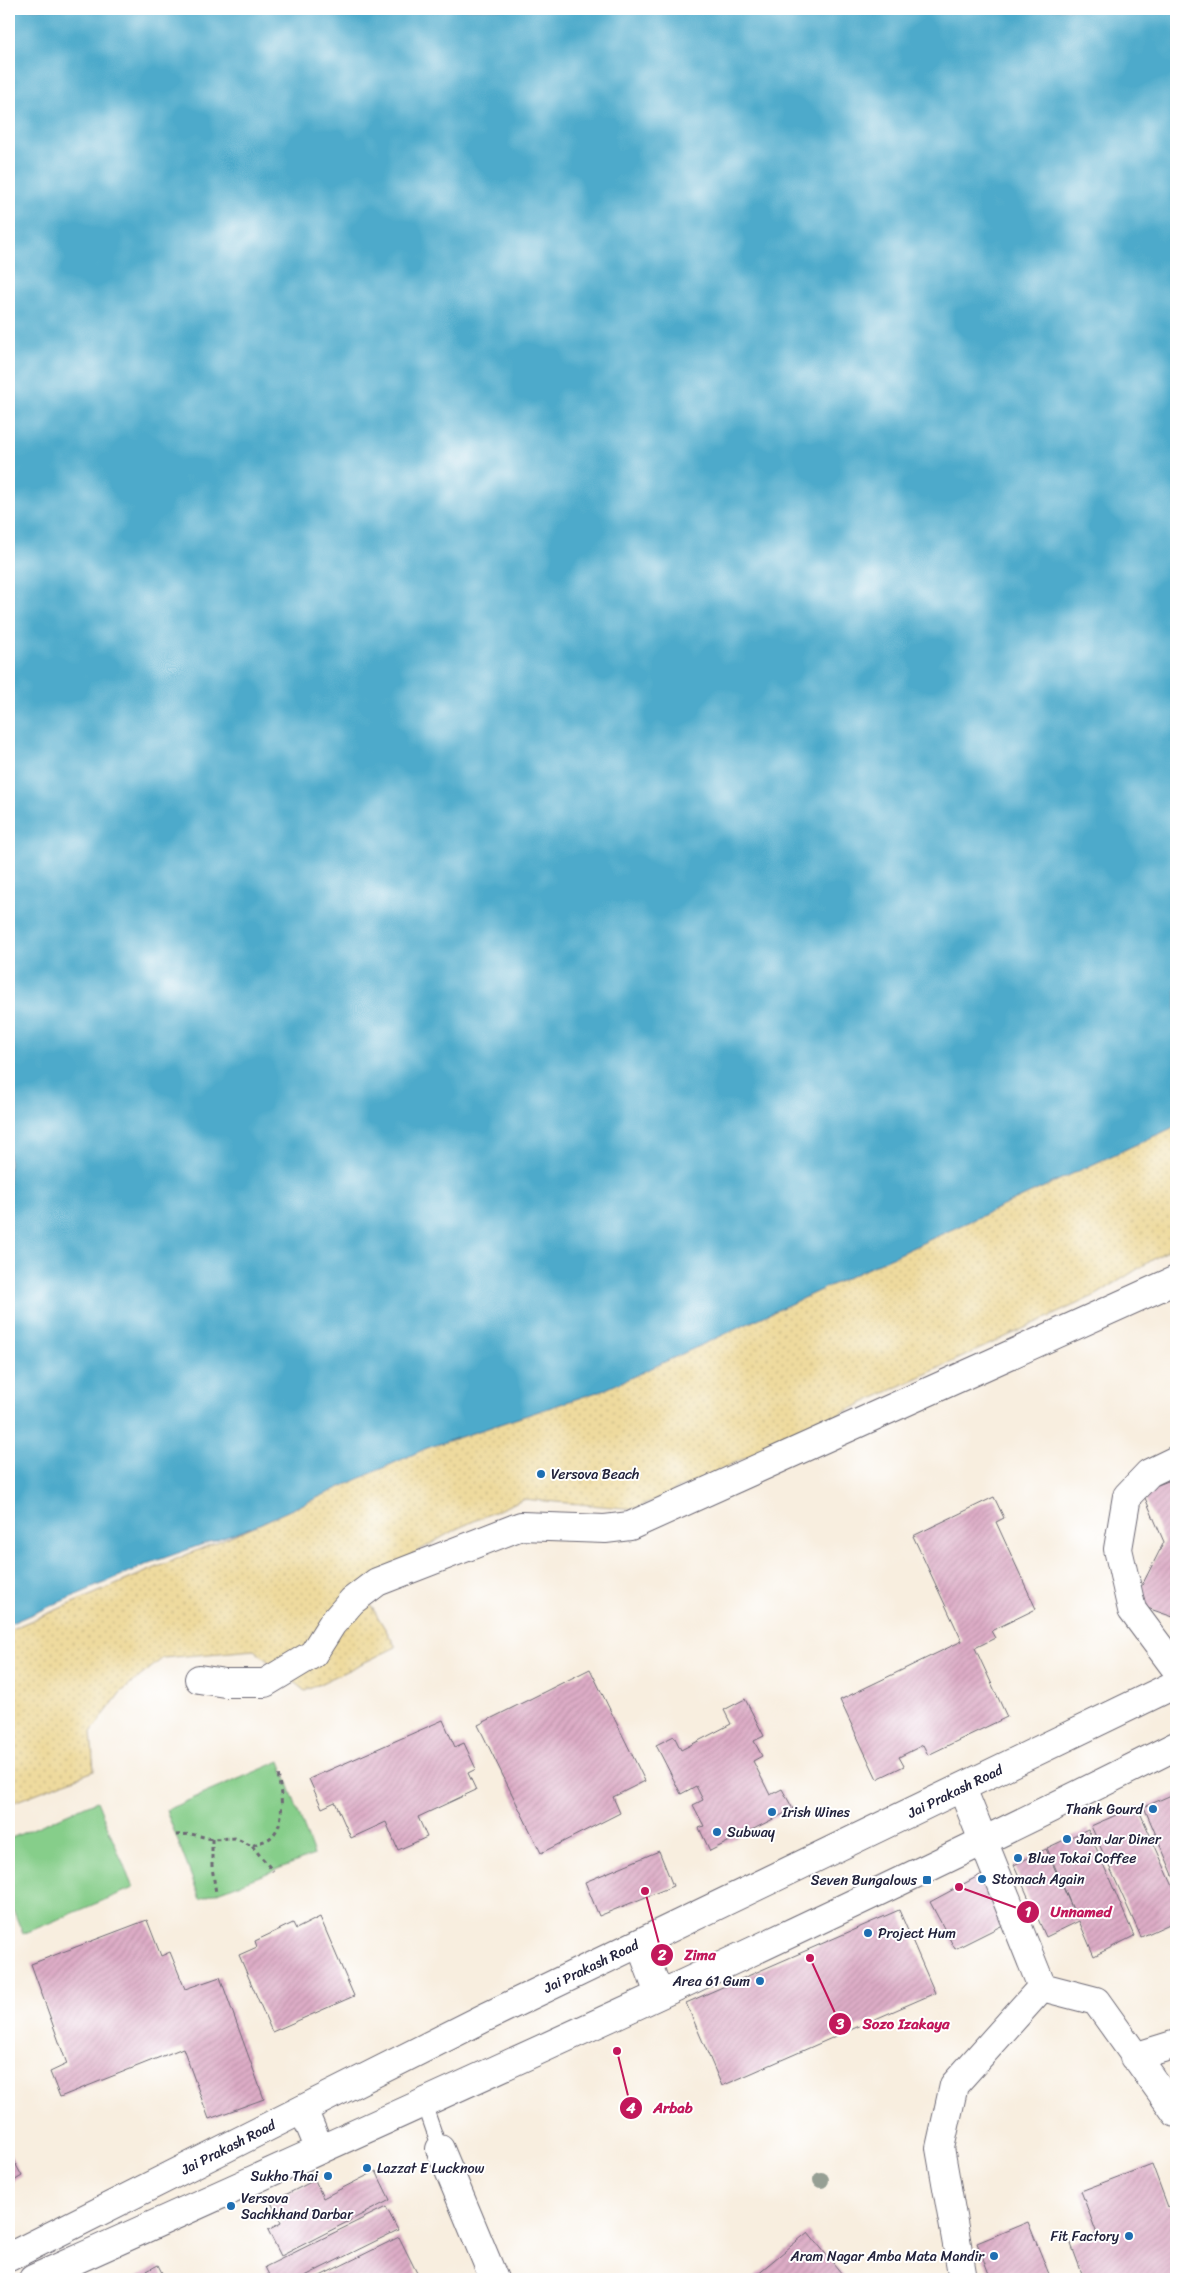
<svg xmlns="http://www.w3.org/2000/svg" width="1185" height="2288" viewBox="0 0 1185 2288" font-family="Sriracha,sans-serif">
<defs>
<pattern id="sand-dots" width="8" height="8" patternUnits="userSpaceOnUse" patternTransform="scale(1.25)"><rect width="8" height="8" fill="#eeda9e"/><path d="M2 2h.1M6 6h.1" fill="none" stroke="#ccbb89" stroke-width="1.8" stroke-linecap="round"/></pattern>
<pattern id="building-hatch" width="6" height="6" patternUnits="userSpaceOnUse" patternTransform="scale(1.25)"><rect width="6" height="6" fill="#ddacc6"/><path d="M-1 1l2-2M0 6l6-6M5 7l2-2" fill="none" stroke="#bd94ab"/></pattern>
</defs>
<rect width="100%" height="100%" fill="#fff"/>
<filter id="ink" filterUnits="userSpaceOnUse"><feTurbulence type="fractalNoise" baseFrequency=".02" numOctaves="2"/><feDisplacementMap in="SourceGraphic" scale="10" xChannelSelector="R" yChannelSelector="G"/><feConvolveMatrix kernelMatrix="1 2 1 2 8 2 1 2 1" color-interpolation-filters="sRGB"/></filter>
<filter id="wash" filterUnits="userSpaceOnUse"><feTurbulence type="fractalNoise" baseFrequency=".0096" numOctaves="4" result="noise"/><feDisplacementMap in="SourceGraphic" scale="20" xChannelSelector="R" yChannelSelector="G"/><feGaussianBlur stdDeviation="1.12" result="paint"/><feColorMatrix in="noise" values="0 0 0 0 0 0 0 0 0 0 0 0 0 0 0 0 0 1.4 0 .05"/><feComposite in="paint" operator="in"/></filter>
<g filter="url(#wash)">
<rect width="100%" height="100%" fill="#f8eedf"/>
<!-- green -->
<path fill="#86ce8a" stroke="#547862" d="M280,1761L314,1855L200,1899L166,1810Z
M97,1801L133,1888L23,1934L9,1900V1839Z"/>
<!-- sand -->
<path fill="url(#sand-dots)" stroke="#887e6c" d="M1176,1126V1245L1096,1295L635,1509L523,1499L456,1529L408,1557L358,1584L396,1647L305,1691L254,1650L163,1658L120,1693L91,1732L94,1771L9,1804V1630L257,1525L427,1448L606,1389Z"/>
<!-- water -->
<path fill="#4daacb" stroke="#386683" d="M9,9H1176V1126L606,1389L427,1448L257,1525L150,1563L9,1624Z"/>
<g id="blocks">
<!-- building -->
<path fill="url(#building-hatch)" d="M1176,1478V1618L1133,1603L1164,1542L1142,1491Z
M994,1497L1004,1518L996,1522L1036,1609L991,1631L995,1638L975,1648L1007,1717L928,1755L923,1745L899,1757L904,1766L877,1779L840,1700L962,1641L913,1536Z
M590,1669L645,1781L613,1797L620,1813L541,1853L478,1725Z
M745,1699L764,1736L754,1741L762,1756L753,1761L770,1795L782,1789L793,1809L710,1851L699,1828L704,1826L693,1805L703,1800L696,1786L681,1794L656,1745L674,1736L681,1750L731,1724L724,1710Z
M443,1720L455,1747L464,1743L476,1769L468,1773L476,1790L418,1817L427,1837L398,1850L386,1822L351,1838L335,1802L322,1808L309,1779Z
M1176,1793V1882L1144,1807Z
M1137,1806L1176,1893V1921L1141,1937L1091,1826Z
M1088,1829L1134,1936L1094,1956L1079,1921L1046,1937L1014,1865L1046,1849L1077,1919L1047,1848Z
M659,1851L673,1886L599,1916L585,1882Z
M984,1873L1009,1922L955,1949L930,1902Z
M899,1910L935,1993L722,2086L686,2003Z
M320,1917L354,1996L272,2032L239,1955L257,1947L255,1941L293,1923L296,1929Z
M147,1920L161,1956L170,1952L185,1989L220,1977L264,2099L209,2119L183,2048L60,2097L50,2072L67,2064L31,1964Z
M9,2152L22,2176L9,2184Z
M1152,2164L1168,2207L1176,2203V2279H1084L1071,2244L1097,2234L1081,2191Z
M376,2171L390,2200L281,2256L268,2230L281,2223L271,2202L315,2180L323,2198Z
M386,2207L398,2230L299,2279H271L265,2267Z
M1028,2222L1051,2279H991L977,2243Z
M808,2232L846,2279H751Z
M399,2237L420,2279H314Z
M158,2265L165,2279H132Z"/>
</g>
</g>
<g filter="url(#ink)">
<use href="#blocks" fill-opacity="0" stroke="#6d6974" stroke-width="1"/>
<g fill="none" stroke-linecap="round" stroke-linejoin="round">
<defs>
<path id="lane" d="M424,2103L440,2149"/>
<path id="street" d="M1176,1460L1149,1473L1127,1496L1118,1549L1132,1610L1176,1669
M199,1679L225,1683H265L313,1654L332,1624L352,1601L377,1582L521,1526L605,1529L630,1526L1176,1280
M962,1788L1042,1987L1096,2001L1176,2113
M1134,2057L1176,2044
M440,2149L494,2279
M963,2279L940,2148L954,2085L1042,1987"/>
<path id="secondary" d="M640,1943L659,1994
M303,2109L320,2150
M9,2257L488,2016L1176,1684
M33,2279C416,2107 800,1935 1176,1746"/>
</defs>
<!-- lane casing -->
<use href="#lane" stroke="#6d6974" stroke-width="16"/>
<!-- street casing -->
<use href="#street" stroke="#6d6974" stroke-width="30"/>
<!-- secondary casing -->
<use href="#secondary" stroke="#6d6974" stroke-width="30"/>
<!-- path -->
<path stroke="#6d6974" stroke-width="3" stroke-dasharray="4 4" stroke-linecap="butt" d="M176,1835L191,1834L212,1839L235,1838L252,1846C257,1843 266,1841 270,1838C288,1823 280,1791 278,1772
M212,1839V1867L216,1893
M252,1846L273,1871"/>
<!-- lane -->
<use href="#lane" stroke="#fff" stroke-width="14"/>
<!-- street -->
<use href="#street" stroke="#fff" stroke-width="28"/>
<!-- secondary -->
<use href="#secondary" stroke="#fff" stroke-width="28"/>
</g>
<!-- trees -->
<circle fill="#969f94" cx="821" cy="2180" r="8"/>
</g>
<!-- markers -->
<g fill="#1f6fb2" stroke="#fff" stroke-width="2">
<circle cx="541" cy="1474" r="5"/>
<circle cx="1153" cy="1809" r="5"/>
<circle cx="772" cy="1812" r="5"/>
<circle cx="717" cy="1832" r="5"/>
<circle cx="1067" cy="1839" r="5"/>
<circle cx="1018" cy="1858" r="5"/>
<circle cx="982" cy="1879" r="5"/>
<rect x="922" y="1875" width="10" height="10" rx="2.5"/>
<circle cx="868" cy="1933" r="5"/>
<circle cx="760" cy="1981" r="5"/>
<circle cx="367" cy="2168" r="5"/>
<circle cx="328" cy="2176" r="5"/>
<circle cx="231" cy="2206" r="5"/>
<circle cx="1129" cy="2236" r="5"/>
<circle cx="994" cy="2256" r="5"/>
</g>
<g text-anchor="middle" stroke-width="4" stroke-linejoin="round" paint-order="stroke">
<!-- poi labels -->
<g font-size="14" fill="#22223b" stroke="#fff" text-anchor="start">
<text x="551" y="1479">Versova Beach</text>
<text x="1143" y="1814" text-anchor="end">Thank Gourd</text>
<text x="782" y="1817">Irish Wines</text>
<text x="727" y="1837">Subway</text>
<text x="1077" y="1844">Jam Jar Diner</text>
<text x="1028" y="1863">Blue Tokai Coffee</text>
<text x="992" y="1884">Stomach Again</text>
<text x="917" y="1885" text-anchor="end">Seven Bungalows</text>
<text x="878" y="1938">Project Hum</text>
<text x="750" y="1986" text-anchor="end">Area 61 Gum</text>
<text x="377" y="2173">Lazzat E Lucknow</text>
<text x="318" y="2181" text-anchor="end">Sukho Thai</text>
<text x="241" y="2203">Versova<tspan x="241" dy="16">Sachkhand Darbar</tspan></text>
<text x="1119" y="2241" text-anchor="end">Fit Factory</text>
<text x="984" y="2261" text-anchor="end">Aram Nagar Amba Mata Mandir</text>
</g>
<!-- street labels -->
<g font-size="14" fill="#22223b" stroke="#fff">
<text transform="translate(955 1791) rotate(-26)" y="5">Jai Prakash Road</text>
<text transform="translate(591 1966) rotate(-26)" y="5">Jai Prakash Road</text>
<text transform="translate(228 2147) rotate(-27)" y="5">Jai Prakash Road</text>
</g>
</g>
<!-- callouts -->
<path fill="none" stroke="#c2185b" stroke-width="2" d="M959 1887L1028 1912M645 1891L662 1955M810 1958L840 2024M617 2051L631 2108"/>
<g fill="#c2185b" stroke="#fff" stroke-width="2">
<circle cx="959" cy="1887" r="5"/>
<circle cx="645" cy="1891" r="5"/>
<circle cx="810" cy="1958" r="5"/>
<circle cx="617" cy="2051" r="5"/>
<circle cx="1028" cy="1912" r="12"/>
<circle cx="662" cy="1955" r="12"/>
<circle cx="840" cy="2024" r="12"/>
<circle cx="631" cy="2108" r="12"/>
</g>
<g font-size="15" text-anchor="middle" font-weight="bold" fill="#fff">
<text x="1028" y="1917">1</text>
<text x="662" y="1960">2</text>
<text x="840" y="2029">3</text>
<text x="631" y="2113">4</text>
</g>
<g font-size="15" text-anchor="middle" font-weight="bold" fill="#c2185b" stroke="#fff" stroke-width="4" stroke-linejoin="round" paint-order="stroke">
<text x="1081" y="1917">Unnamed</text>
<text x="700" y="1960">Zima</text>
<text x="906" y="2029">Sozo Izakaya</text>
<text x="673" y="2113">Arbab</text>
</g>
<!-- margin -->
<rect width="1185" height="2288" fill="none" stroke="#fff" stroke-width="30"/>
</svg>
